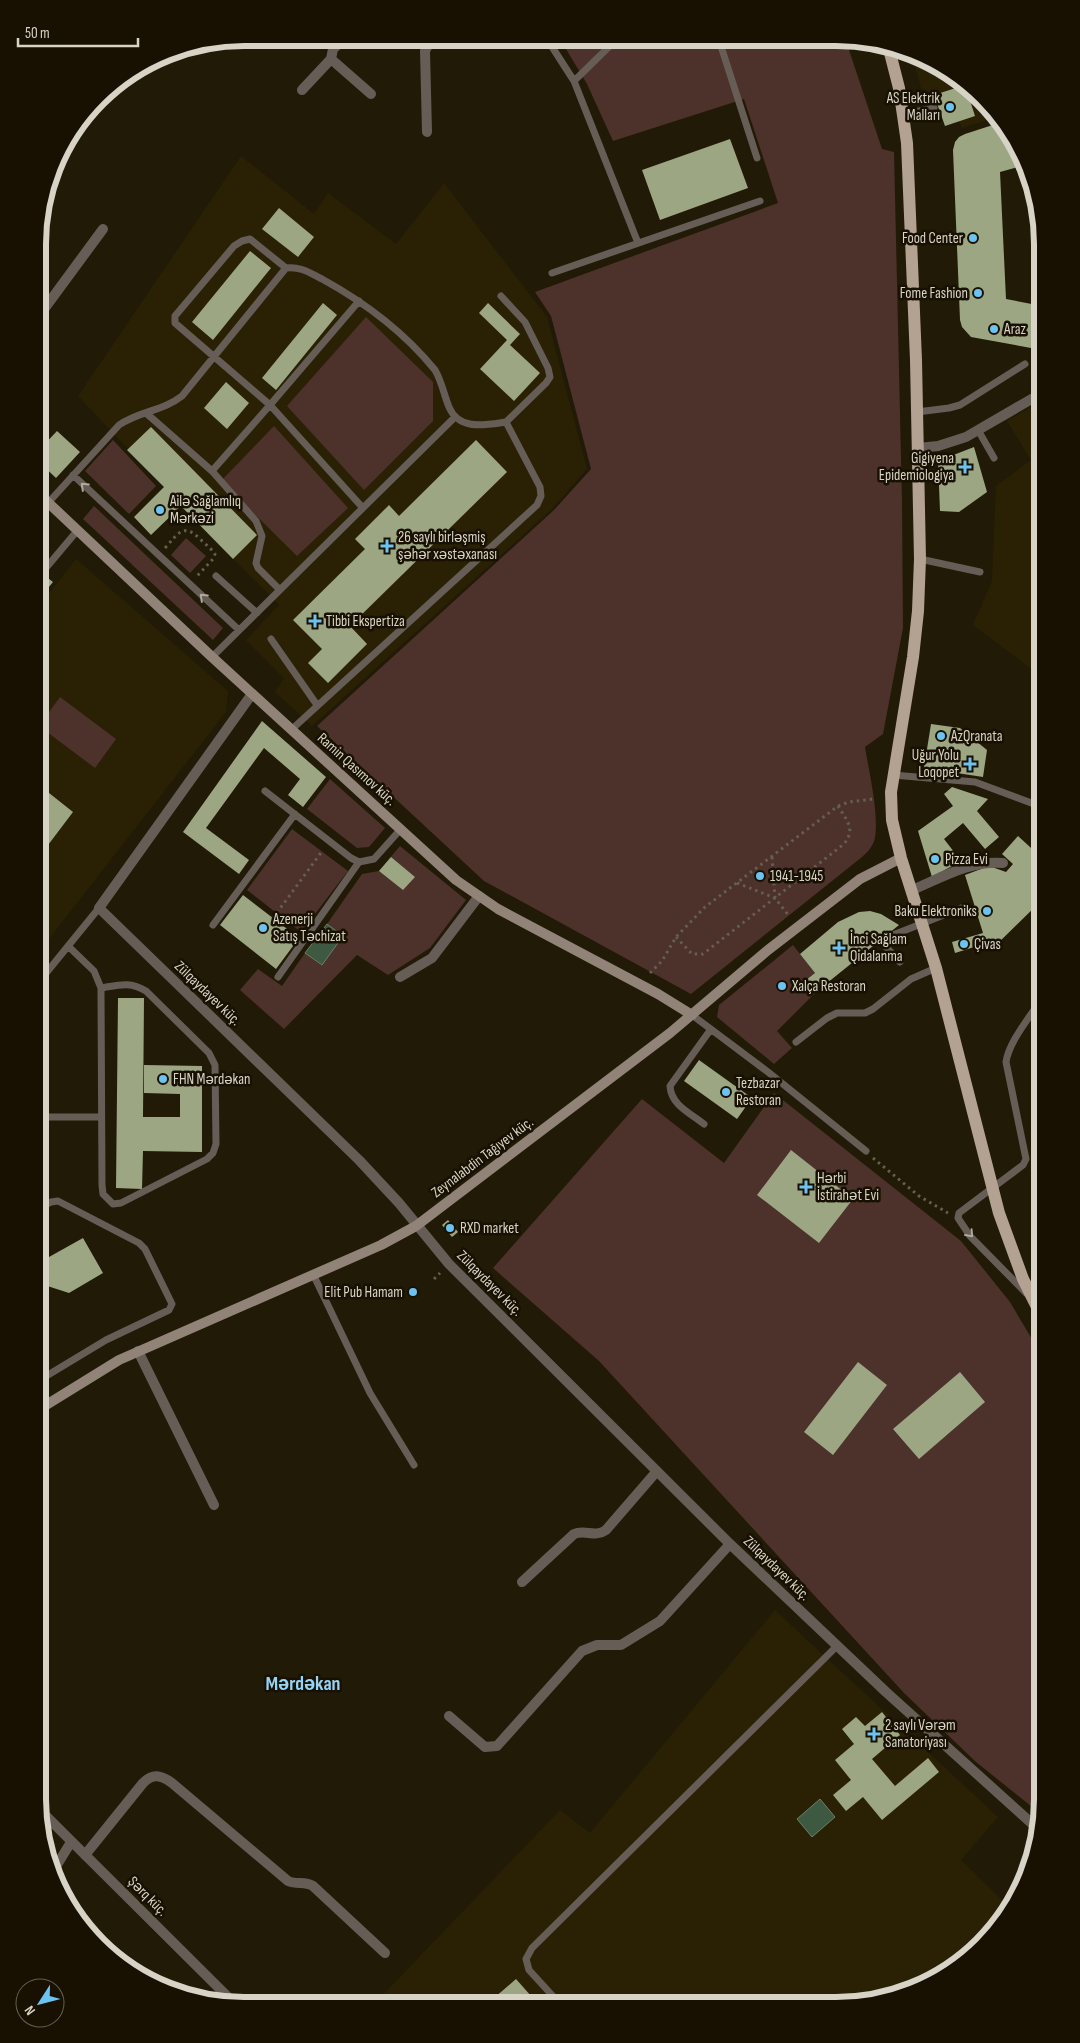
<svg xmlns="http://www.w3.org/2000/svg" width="1080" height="2043" viewBox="0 0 1080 2043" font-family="'Sofia Sans Condensed',sans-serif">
<rect width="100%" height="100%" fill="#211a06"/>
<!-- built -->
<path fill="#2a2105" d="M912,53L927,59L972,88L997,117L962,128L959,121L965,85L934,95L921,88Z
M241,156L314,214L328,193L396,244L444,183L547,317L587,469L552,509L312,726L275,692L284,678L246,640L279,605L181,506L151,535L134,517L164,487L78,396Z
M1042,401V677L973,625L992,581L996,486L1031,460L1007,421Z
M76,559L228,691L226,712L38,953L39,606Z
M775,1610L998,1817L961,1860L1009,1907L934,1979L902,1995L836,2005L374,2004L560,1810L590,1833Z"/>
<!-- green -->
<path fill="#4d312b" d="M560,39L846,41L882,149L894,152L902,501L903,628L883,734L865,747C869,772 879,813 875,838C873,846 868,852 862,857L691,994L484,881L317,726L554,510L591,469L551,316L535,292L778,203L744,99L613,141L587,84Z
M366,317L433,382V421L364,490L287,406Z
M274,426L348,508L297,556L221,481Z
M113,440L156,486L129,514L85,471Z
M94,506L223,628L213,640L83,519Z
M186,538L206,556L190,573L171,555Z
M60,697L116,739L95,768L39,726Z
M330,779L385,828L369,847L357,848L307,809Z
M292,829L348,871L301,932L247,890Z
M400,846L466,900L430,948L388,975L357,955L284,1029L240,990L258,969L282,986L305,953L321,965L343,936L327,924L362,874L379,871Z
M793,945L815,973L806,980L816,992L777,1031L792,1048L774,1064L717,1017L719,1005Z
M774,1093L961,1241L1010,1302L1042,1356V1815L976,1762L904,1693L599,1361L493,1268L642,1099L724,1163Z"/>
<!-- water -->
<path fill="#3e5941" stroke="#6c7e69" d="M327,924L343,936L322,965L305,953Z
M820,1799L835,1817L812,1837L797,1819Z"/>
<!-- building -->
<path fill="#9da683" d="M965,85L975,116L945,126L934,95Z
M1002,122L1008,129L1025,165L1000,172L1006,299L1042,306V350L971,337L962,327L960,320L953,150L955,142L959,137L965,134Z
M730,139L748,188L660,220L642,170Z
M279,208L314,237L298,257L262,229Z
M250,251L271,268L213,340L192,322Z
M323,303L337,315L276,390L262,378Z
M488,303L520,334L510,345L540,373L514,401L480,369L507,340L479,313Z
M226,382L249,403L227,429L204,408Z
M151,427L257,535L233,559L181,506L151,535L134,517L164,487L127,450Z
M57,431L80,452L56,478L39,462V450Z
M476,440L507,472L350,626L367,644L328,683L308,663L322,649L293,620L365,549L355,539L389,505L399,516Z
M974,447L987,492L959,512L940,511L938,461Z
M39,571L53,582L39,599Z
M262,721L326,777L303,807L288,795L300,779L264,748L206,828L249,860L239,874L183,832Z
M931,724L960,728L987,750L983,777L924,768Z
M1042,738V762L1031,753Z
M39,785L73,812L39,857Z
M952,787L988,799L977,811L999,837L985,849L963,823L944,839L961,861L932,877L918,831L953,806L944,794Z
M1018,836L1042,858V900L992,949L987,943L955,953L952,942L983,933L965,875L989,866L1006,872L1013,864L1002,854Z
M391,857L415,877L403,890L379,871Z
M243,895L299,938L276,969L220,925Z
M870,911L881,914L899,925L816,992L806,980L815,973L800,954L838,922L859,912Z
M118,998H144L143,1117H180V1094L144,1093V1065L202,1066V1152L143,1151L142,1189L116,1188Z
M699,1060L752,1098L737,1119L684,1081Z
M791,1150L853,1199L819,1243L757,1195Z
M448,1220L458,1232L452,1237L442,1225Z
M83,1238L103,1273L69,1293L38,1283V1270L46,1272L49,1257Z
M858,1362L887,1385L833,1455L804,1432Z
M960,1372L985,1402L919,1459L893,1429Z
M882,1712L900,1735L872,1759L895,1786L928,1758L939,1772L882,1820L863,1797L846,1811L833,1795L851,1780L835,1760L854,1744L842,1729L856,1717L865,1726Z
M516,1979L539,2005L487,2004Z"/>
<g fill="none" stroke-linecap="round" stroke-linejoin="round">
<!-- path -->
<path stroke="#655f4e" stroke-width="3" stroke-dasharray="2.5 4" stroke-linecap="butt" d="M165,548C178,534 183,522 200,539C205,544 211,548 215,554L213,559L197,576
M772,857L775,898
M737,883L775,898L789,916
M273,918L323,850
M676,937L692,954H703L844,844C856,829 847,821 838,806
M650,973L662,961L676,937L705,907L838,806L849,802L873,799
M873,1158L919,1196L948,1213
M434,1279L440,1273"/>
<!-- lane -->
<path stroke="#665d56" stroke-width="7" d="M547,39L574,81L638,243
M719,40L757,158
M574,81L616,40
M904,114L934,108
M286,268L250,239L242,241L234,246L175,316V323L270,405L363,508
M552,273L760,201
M501,296L525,322L548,368L550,377L546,383L506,422
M917,412L949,408L960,405L1025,364
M146,413L212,471L256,521L262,536L256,563L258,568L280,590
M978,430L994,458
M212,471L270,405L359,301
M73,475L239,630
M48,503L119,425C139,411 163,411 182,396L286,268C300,266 310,273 322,279C364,302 404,332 435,370C442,382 444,395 449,407C459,431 485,425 506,422L540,487L541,496L537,505L291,730
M920,559L980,572
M45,569L77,531
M216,576L257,613
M271,639L317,705
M212,657L455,417
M893,775L975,782L1042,807
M265,791L351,858L359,862L374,859L400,830
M213,925L295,814
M68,946L94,971L101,988L102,1185L103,1194L113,1204L121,1203L207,1159L213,1153L216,1144L215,1065L209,1053L146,991C130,981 119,985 101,988
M900,962L886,947L885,942L893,935L964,907
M278,977L359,862
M38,983L99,908
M692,1015L768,1072L866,1151
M796,1042L827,1018L837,1013H865L873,1009L911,979L936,968
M38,1117H101
M704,1124C690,1113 671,1105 670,1086L711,1029
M313,1274L370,1393L414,1465
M1026,1293L970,1236L958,1218L959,1213L1023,1165L1026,1159L1006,1062C1009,1041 1031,1016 1042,998
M38,1381L106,1340L169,1310L172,1304L145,1249L139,1243L58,1201L51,1202L38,1209
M561,2005L529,1970L526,1959L532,1948L837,1646"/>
<!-- street -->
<path stroke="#665d56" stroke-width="10" d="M345,38L333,49L331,59L371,94
M510,39L522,42L535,39
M389,40L427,44
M302,90L331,59
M427,132L425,51L431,39
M39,316L103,229
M918,448L938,446L966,437L1042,393
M252,694L99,908L359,1160L399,1203L449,1264L730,1544L886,1692L1038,1829
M912,890C941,878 970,860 1003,863
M400,977L432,958L479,896
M138,1351L214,1505
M522,1582L574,1534C585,1529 595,1538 606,1530L657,1471
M449,1716L485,1747L497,1746L582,1651L597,1645H621L660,1621L730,1544
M39,1809L235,2004
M85,1855L143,1783C153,1773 161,1775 172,1783L288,1881C297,1885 305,1881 313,1886L385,1953
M52,1873L71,1842"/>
<!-- secondary -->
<path stroke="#918378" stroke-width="10" d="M39,494L212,657L456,880L498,909L658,994L692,1015
M38,1410L119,1360L381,1245L416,1226L670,1033L768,950L860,879L901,858"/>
<!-- primary -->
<path stroke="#b3a192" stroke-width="12" d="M888,45L899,88L907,143L916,360L920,559L918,611L913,657L891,792L892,820L901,858L936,968L999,1213L1023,1279L1042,1317"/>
</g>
<!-- one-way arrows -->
<defs><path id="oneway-chevron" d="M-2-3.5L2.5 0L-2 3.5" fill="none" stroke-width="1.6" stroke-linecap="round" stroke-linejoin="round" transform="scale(1.25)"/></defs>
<g stroke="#afaa9f">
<use href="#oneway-chevron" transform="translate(84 486) rotate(-137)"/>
<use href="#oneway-chevron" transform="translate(203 597) rotate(-137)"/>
<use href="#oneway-chevron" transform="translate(970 1234) rotate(48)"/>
</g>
<!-- markers -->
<g fill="#6cc3f2" stroke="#181101" stroke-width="2">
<circle cx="950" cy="107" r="5"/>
<circle cx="973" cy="238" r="5"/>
<circle cx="978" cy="293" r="5"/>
<circle cx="994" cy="329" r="5"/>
<path d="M962.5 459.5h5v5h5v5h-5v5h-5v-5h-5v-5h5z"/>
<circle cx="160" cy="510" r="5"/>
<path d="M384.5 538.5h5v5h5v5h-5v5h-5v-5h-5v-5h5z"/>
<path d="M312.5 613.5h5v5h5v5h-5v5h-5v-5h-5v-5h5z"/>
<circle cx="941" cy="736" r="5"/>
<path d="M967.5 756.5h5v5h5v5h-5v5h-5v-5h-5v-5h5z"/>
<circle cx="935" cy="859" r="5"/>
<circle cx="760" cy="876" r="5"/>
<circle cx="987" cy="911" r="5"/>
<circle cx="263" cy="928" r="5"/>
<circle cx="964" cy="944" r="5"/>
<path d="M836.5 940.5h5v5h5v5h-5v5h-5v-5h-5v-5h5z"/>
<circle cx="782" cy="986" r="5"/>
<circle cx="163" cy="1079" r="5"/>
<circle cx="726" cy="1092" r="5"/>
<path d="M803.5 1179.5h5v5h5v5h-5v5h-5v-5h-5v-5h5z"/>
<circle cx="450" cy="1228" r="5"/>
<circle cx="413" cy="1292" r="5"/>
<path d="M871.5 1726.5h5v5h5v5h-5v5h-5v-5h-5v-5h5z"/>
</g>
<g text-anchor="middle" stroke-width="5" stroke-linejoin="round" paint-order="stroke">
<!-- poi labels -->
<g font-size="15" fill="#d7d3c6" stroke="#181101" text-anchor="start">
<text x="940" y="103" text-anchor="end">AS Elektrik<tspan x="940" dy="17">Malları</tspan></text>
<text x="963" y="243" text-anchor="end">Food Center</text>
<text x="968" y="298" text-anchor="end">Fome Fashion</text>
<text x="1004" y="334">Araz</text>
<text x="954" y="463" text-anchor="end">Gigiyena<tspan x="954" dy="17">Epidemiologiya</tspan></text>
<text x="170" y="506">Ailə Sağlamlıq<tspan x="170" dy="17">Mərkəzi</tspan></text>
<text x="398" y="542">26 saylı birləşmiş<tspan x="398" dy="17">şəhər xəstəxanası</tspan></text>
<text x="326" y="626">Tibbi Ekspertiza</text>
<text x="951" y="741">AzQranata</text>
<text x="959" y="760" text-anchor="end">Uğur Yolu<tspan x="959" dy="17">Loqopet</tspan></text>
<text x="945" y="864">Pizza Evi</text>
<text x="770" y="881">1941-1945</text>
<text x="977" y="916" text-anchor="end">Baku Elektroniks</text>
<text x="273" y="924">Azenerji<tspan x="273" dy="17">Satış Təchizat</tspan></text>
<text x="850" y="944">İnci Sağlam<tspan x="850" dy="17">Qidalanma</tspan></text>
<text x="974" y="949">Çivas</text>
<text x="792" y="991">Xalça Restoran</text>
<text x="173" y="1084">FHN Mərdəkan</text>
<text x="736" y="1088">Tezbazar<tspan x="736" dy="17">Restoran</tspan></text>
<text x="817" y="1183">Hərbi<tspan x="817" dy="17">İstirahət Evi</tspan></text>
<text x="460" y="1233">RXD market</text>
<text x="403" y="1297" text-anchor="end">Elit Pub Hamam</text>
<text x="885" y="1730">2 saylı Vərəm<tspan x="885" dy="17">Sanatoriyası</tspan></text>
</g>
<!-- street labels -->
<g font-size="15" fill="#d7d3c6" stroke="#181101">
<text transform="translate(357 769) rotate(42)" y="5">Ramin Qasımov küç.</text>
<text transform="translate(208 993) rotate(44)" y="5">Zülqaydayev küç.</text>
<text transform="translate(482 1157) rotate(-37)" y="5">Zeynalabdin Tağıyev küç.</text>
<text transform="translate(490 1283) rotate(45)" y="5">Zülqaydayev küç.</text>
<text transform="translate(777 1568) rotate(44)" y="5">Zülqaydayev küç.</text>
<text transform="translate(148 1896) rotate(45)" y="5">Şərq küç.</text>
</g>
<!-- district labels -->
<g font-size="20" font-weight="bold" fill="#96d3f7" stroke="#181101">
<text x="303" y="1690">Mərdəkan</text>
</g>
</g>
<!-- crop -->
<path d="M0 0H1080V2043H0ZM244 46H836A198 198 0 0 1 1034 244V1799A198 198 0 0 1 836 1997H244A198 198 0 0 1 46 1799V244A198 198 0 0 1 244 46Z" fill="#181101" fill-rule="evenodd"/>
<path fill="none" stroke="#d7d3c6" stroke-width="6" d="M244 46H836A198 198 0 0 1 1034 244V1799A198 198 0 0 1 836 1997H244A198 198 0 0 1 46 1799V244A198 198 0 0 1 244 46Z"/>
<!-- north arrow -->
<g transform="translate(40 2003) rotate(234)"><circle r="24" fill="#181101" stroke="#645f50"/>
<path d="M0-4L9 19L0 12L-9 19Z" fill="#6cc3f2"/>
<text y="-8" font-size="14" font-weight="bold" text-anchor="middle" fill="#d7d3c6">N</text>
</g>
<!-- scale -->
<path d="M18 38v8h120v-8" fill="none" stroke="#d7d3c6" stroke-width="2.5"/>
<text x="25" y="38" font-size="15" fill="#d7d3c6" stroke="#181101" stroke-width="4" paint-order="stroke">50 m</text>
</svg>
